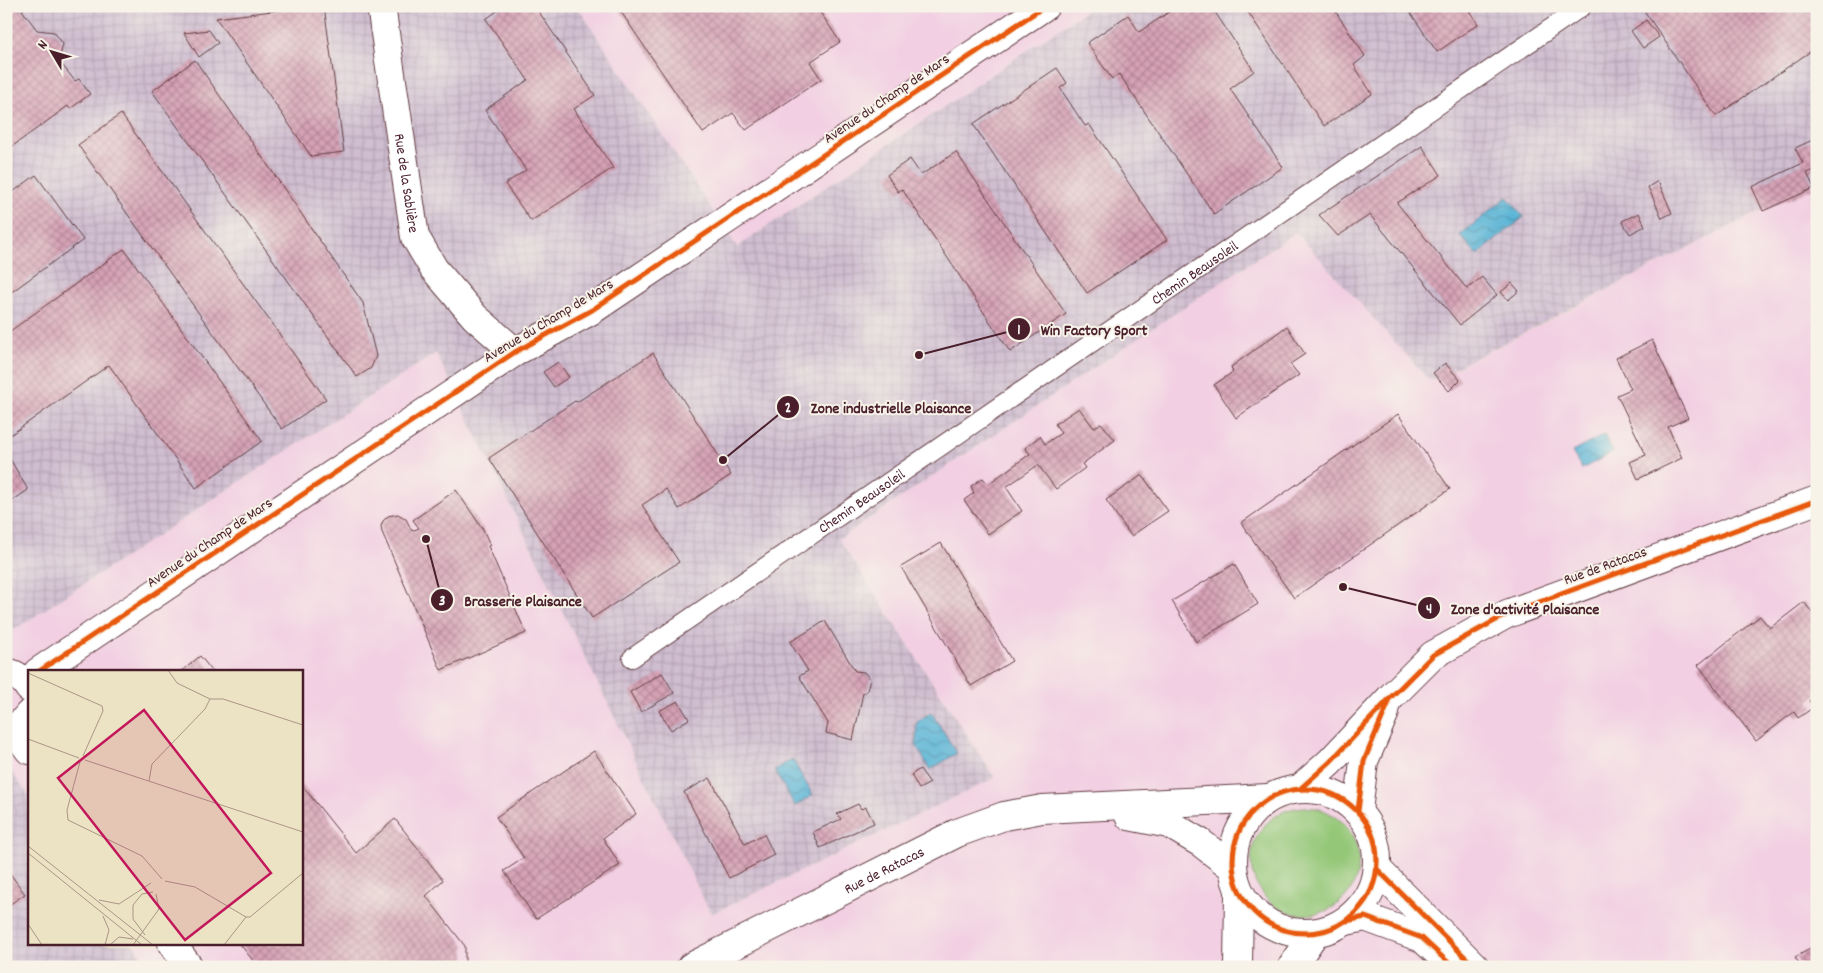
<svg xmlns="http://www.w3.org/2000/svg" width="1823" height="973" viewBox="0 0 1823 973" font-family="Dekko,sans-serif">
<defs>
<pattern id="industrial-grid" width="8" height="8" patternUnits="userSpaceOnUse" patternTransform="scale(1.25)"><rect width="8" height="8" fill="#cfbdd0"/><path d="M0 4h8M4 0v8" fill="none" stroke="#b3a2b3"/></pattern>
<pattern id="water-waves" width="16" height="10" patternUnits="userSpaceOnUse" patternTransform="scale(1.25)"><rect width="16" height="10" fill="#58b4d6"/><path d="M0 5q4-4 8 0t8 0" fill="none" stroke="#4b92ae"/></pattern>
<pattern id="building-cross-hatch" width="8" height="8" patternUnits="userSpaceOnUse" patternTransform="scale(1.25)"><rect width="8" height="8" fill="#d6a2b6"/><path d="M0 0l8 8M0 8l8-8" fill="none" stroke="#b08394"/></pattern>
</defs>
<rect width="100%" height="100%" fill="#f7f3e8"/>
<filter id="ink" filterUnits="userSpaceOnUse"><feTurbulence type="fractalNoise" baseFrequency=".02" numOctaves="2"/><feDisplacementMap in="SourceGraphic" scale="10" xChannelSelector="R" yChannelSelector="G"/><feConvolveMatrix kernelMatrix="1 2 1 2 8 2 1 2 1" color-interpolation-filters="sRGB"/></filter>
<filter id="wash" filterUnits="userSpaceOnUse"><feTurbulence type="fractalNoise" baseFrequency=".0096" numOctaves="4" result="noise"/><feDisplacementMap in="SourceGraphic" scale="20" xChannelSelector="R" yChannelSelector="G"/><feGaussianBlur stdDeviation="1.12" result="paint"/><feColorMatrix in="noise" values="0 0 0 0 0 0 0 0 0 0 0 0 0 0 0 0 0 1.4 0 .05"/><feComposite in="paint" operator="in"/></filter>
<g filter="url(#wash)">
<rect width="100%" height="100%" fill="#ebe3c4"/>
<!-- built -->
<path fill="#f2cfe2" d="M577,6H1093L737,247Z
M1817,182V967H149L133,944H301V672H29V796L6,764V635L436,353L711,914L995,778L839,539L1296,232L1431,381Z"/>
<!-- industrial -->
<path fill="url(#industrial-grid)" d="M6,6H577L737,247L1093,6H1817V182L1430,381L1296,232L839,539L995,778L711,914L436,353L6,635Z
M6,764L29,796V944H133L149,967H6Z"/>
<!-- green -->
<path fill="#94c778" stroke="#6f7352" d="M1251 861a54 54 0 1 1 108 0a54 54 0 1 1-108 0Z"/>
<!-- water -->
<path fill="url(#water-waves)" stroke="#516a80" d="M1507,197L1524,217L1477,255L1460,235Z
M1604,435L1613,452L1582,469L1572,452Z
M931,712L957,753L930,770L916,745L917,722Z
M792,759L813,795L795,806L774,770Z"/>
<g id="blocks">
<!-- building -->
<path fill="url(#building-cross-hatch)" d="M6,6H26L22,10L37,30L54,32L63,44L59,61L75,81L79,79L90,94L70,109L68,106L10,148L6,143Z
M312,6H324L344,152L311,156L216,18Z
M504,6H535L561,45L595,95L574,109L613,168L531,221L505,184L526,170L485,110L528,80L486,19Z
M617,6H816L840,42L810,62L821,79L746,130L733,113L703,133Z
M1178,6H1211L1254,71L1230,89L1283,167L1214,214L1119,74L1112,79L1087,43L1128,15L1139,32Z
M1244,6H1332L1365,56L1354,65L1372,94L1324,126Z
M1406,6H1466L1478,24L1437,52Z
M1641,6H1817V47L1716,116Z
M1646,20L1659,37L1643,48L1631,31Z
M209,30L218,43L199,57L184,33Z
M195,60L363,303L376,356L371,368L357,377L152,91Z
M1057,68L1067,83L1060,88L1085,126L1089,124L1167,240L1087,293L973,124Z
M121,114L326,399L282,429L78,145Z
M1817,138V169L1807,173L1814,188L1763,211L1752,187L1803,163L1795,148Z
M1422,146L1441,175L1397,203L1467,289L1482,277L1497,295L1460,325L1370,215L1338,236L1319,215Z
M956,152L1066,314L1010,352L902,189L898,192L887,175L910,159L921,175Z
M36,175L83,240L6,296V197Z
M1658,181L1672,213L1662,218L1648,187Z
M1639,213L1645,226L1630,234L1622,221Z
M124,249L262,441L196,488L109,365L6,438V334Z
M1512,283L1519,291L1508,300L1501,292Z
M1287,326L1305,354L1290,364L1299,375L1236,418L1214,385L1233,372L1231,367Z
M1652,340L1688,418L1668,427L1682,458L1638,479L1630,462L1646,455L1617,395L1631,389L1616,358Z
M653,353L731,475L679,509L666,489L642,505L679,562L592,618L489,458L575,401L577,402Z
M558,362L569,377L554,387L543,372Z
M1445,363L1460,380L1449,391L1433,373Z
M1079,408L1094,428L1101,423L1115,440L1082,464L1085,468L1056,489L1038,465L1006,487L1022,511L988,534L964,500L974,493L971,486L983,478L988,484L1030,454L1025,448L1040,436L1045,444L1061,433L1055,424Z
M1398,414L1450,489L1294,598L1241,523Z
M6,452L28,490L6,505Z
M1142,475L1168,511L1131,536L1106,500Z
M456,490L476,519L481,527H482L490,545L488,546L526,633L441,670L382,532L381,526L383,521L388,516L398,514L406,519L412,531L419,528L413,520Z
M941,543L1012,661L971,686L901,567Z
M1234,564L1258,604L1196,642L1172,601Z
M1804,602L1817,619V694L1809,701L1814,707L1798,718L1794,712L1756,741L1698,665L1760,616L1770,628Z
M825,621L855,671L864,672L870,679L867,691L863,693L853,740L826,733L828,723L799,676L808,671L790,642Z
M200,656L213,672H181Z
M662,673L674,693L641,712L630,692Z
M678,701L689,719L671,730L659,711Z
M594,751L636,814L603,838L620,865L536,919L504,871L524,858L496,817Z
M920,769L930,783L919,789L911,775Z
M710,778L745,844L764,834L774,855L729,878L684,792Z
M301,784L356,853L395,819L443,880L426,896L465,946V967H258L240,944H301Z
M858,804L861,809L866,807L874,823L820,848L813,832L841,819L837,814Z
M6,868L25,894L6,907Z
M1810,949L1814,955L1817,954V967H1798L1800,965L1795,957Z"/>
</g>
</g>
<g filter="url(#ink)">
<use href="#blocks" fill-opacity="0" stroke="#623c42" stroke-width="1"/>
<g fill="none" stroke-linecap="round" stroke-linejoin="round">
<defs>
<g id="lane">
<path id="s1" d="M632,658L1583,6"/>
</g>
<g id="street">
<path id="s2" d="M381,6L415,237L434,269L475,317L515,352"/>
<path d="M6,672C17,674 23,679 29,688"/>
<path d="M38,672L515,352L592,310L1045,6"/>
<path d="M13,729L29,750"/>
<path d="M6,730C17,728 23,722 29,714"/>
<path d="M1301,788L1330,762L1392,696L1433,655L1507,614L1817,500"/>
<circle cx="1305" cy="861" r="72"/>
<path d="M1358,811L1364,761L1385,712"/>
<path d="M1129,816L1169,824L1201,843L1232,867"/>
<path d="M1377,869L1475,967"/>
<path d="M1346,921L1365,917L1422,938L1448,962"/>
<path d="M172,944L189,967"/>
<path id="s3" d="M691,967L957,833L1004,816L1042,809L1268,798"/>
<path d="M1238,967L1239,893"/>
<path d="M1292,967L1315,933"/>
</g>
</defs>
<!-- lane casing -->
<use href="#lane" stroke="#623c42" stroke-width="20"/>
<!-- street casing -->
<use href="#street" stroke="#623c42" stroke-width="30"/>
<!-- lane -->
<use href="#lane" stroke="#fff" stroke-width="18"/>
<!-- street -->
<use href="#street" stroke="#fff" stroke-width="28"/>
<defs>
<path id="cycleway" d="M38,672L515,352L592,310L1045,6
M1301,788L1330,762L1392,696L1433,655L1507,614L1817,500
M1233 861a72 72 0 1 1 144 0a72 72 0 1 1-144 0Z
M1358,811L1364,761L1388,704
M1377,869L1475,967
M1346,921L1365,917L1422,938L1453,967"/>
</defs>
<!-- cycleway casing -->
<use href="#cycleway" stroke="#f7f3e8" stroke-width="8"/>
<!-- cycleway -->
<use href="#cycleway" stroke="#e8590c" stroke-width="5"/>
</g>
</g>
<g text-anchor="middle" stroke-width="4" stroke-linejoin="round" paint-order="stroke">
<!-- street labels -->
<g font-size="15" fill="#4a1f2b" stroke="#f7f3e8">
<text transform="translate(886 98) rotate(-34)" y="5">Avenue du Champ de Mars</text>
<text dy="5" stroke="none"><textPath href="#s2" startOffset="179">Rue de la Sablière</textPath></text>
<text dy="5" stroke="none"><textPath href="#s1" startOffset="682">Chemin Beausoleil</textPath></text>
<text transform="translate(548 320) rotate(-31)" y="5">Avenue du Champ de Mars</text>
<text dy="5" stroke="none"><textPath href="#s1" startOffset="278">Chemin Beausoleil</textPath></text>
<text transform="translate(209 542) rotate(-34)" y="5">Avenue du Champ de Mars</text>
<text transform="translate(1605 565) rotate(-20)" y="5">Rue de Ratacas</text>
<text dy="5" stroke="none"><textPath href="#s3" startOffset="216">Rue de Ratacas</textPath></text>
</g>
</g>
<!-- overview -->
<g transform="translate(28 670)">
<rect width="275" height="275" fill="#ebe3c4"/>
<path fill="none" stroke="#ab9587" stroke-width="1" d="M140,0L149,13L182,29H195L275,55M0,3L74,36L75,41L55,86M0,69L51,88M57,90L275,162M52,92L39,140L40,150L114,186L134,209M121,111L124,94L177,39L182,29M0,176L125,275M0,183L114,275M137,211L167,217L218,247M71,230L91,234L123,213M75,246L81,260L77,275M0,254L14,275M117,265L105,249V235L114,224L125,222M82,275L91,267L105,269M105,275L131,239L128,224M196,275L218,247H222L275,203"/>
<path fill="#c2185b" fill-opacity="0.15" stroke="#c2185b" stroke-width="2.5" d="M116,40L243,203L157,270L30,108Z"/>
<rect width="275" height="275" fill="none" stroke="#4a1f2b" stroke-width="2.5"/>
</g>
<!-- callouts -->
<path fill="none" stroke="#4a1f2b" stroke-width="2" d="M919 355L1019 329M723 460L788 407M426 539L442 600M1343 587L1429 608"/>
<g fill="#4a1f2b" stroke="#f7f3e8" stroke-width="2">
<circle cx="919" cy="355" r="5"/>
<circle cx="723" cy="460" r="5"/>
<circle cx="426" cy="539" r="5"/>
<circle cx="1343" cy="587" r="5"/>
<circle cx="1019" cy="329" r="12"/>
<circle cx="788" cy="407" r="12"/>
<circle cx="442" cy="600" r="12"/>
<circle cx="1429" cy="608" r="12"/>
</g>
<g font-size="15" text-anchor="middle" font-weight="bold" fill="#fff">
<text x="1019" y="334">1</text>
<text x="788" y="412">2</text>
<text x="442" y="605">3</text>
<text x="1429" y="613">4</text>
</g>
<g font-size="16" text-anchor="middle" font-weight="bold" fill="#4a1f2b" stroke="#f7f3e8" stroke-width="4" stroke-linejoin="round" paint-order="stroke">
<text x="1094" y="335">Win Factory Sport</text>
<text x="891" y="413">Zone industrielle Plaisance</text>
<text x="523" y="606">Brasserie Plaisance</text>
<text x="1525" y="614">Zone d'activité Plaisance</text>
</g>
<!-- margin -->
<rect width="1823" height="973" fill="none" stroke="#f7f3e8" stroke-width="25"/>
<!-- north arrow -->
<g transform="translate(52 52) rotate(308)" stroke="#f7f3e8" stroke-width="4" paint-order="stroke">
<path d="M0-4L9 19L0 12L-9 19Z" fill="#4a1f2b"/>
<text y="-8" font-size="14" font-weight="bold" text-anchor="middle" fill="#4a1f2b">N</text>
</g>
</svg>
